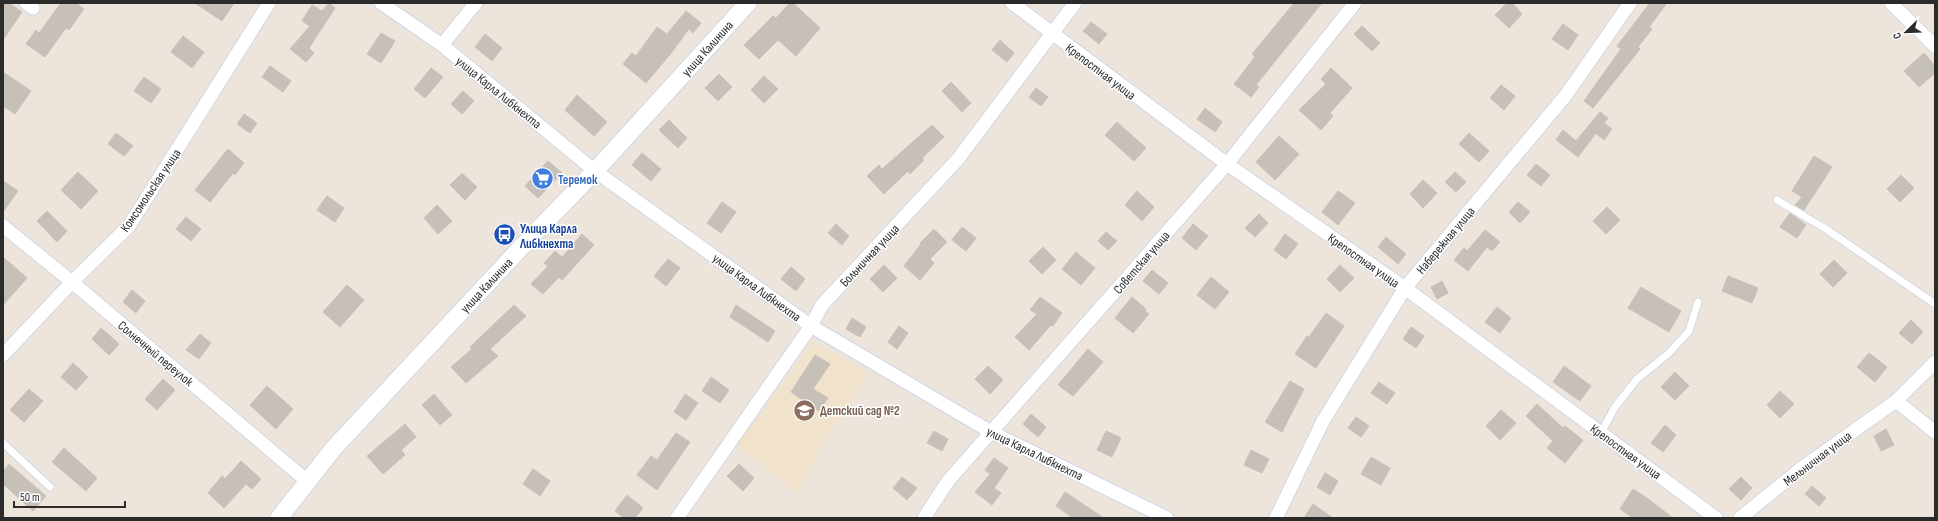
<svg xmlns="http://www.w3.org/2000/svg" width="1938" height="521" viewBox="0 0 1938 521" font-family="'Sofia Sans Condensed',sans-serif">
<rect width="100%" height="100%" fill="#ede5dc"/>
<!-- education -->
<path fill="#f0e2cb" d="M813,342L843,358L868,375L820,447L798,494L737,445Z"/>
<!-- building -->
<path fill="#c6c0b8" stroke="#c9c1b6" d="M3,3H9L22,12L3,40Z
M61,3H76L84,9L69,30L66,28L45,57L26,44L36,30L39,33Z
M195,3H234L222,21Z
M329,3L335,8L309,48L314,53L306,62L290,49L310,26L302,21L312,5L322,11Z
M790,3H793L820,28L796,56L778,40L759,59L744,45L773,16L776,18Z
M1294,3H1322L1256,85L1259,87L1251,97L1234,84L1255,57L1252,54Z
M1507,3H1512L1522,14L1509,28L1495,15Z
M1650,3H1667L1649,27L1652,29L1638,47L1640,49L1593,108L1584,101L1621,49L1617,46Z
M686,11L701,23L693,33L689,29L672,52L646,83L623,64L632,53L636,56L657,27L667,34Z
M1091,22L1107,34L1099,44L1083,31Z
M1563,24L1578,35L1568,50L1552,39Z
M1362,26L1380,43L1372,51L1354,34Z
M381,33L395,41L381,63L367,54Z
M485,34L502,48L492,61L475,47Z
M183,36L204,52L192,68L171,52Z
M1000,40L1014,53L1007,62L992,50Z
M1924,53L1935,66V73L1919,87L1904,71Z
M270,66L291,81L283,92L262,77Z
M431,68L443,77L425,98L414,89Z
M1331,68L1352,88L1330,113L1333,116L1321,130L1299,110L1326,84L1321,79Z
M3,72L31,91L15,114L3,106Z
M719,74L732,87L718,101L705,88Z
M764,76L778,89L764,103L751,90Z
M144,77L161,89L151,103L134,91Z
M951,82L971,103L962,112L942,91Z
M1501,85L1515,96L1504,110L1490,98Z
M1036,88L1048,97L1041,106L1029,97Z
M463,91L474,101L462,114L451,104Z
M577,95L607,122L594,136L565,110Z
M1205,108L1222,122L1215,132L1197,119Z
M1600,112L1608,118L1604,123L1612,129L1604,140L1596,133L1578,157L1556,140L1563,130L1576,141Z
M244,114L257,123L250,133L237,124Z
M669,120L687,138L678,148L659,130Z
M1117,122L1146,148L1134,161L1105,135Z
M932,125L944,137L922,158L924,160L910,174L908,171L884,194L867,176L879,165L882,169Z
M116,133L133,146L124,156L108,144Z
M1469,133L1489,151L1479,162L1459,144Z
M1279,136L1299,154L1275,180L1256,162Z
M228,149L244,163L235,175L233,173L210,202L195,190Z
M642,153L661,169L651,181L632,165Z
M1814,156L1832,167L1804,210L1795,205L1802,197L1792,191Z
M548,161L562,173L538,198L525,186Z
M1536,164L1550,175L1541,186L1527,175Z
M78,172L98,191L81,209L61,190Z
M1455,172L1466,182L1456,192L1445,182Z
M462,173L477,187L465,200L450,185Z
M1901,175L1914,188L1900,202L1887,189Z
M1423,180L1437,193L1423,208L1410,194Z
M3,181L18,191L3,212Z
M1137,191L1154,207L1142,221L1125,205Z
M1338,191L1355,203L1338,225L1322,212Z
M327,196L344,208L335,222L317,210Z
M722,202L736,212L721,233L707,223Z
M1518,202L1530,212L1520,223L1509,212Z
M437,205L452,221L438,234L424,218Z
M1607,207L1620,220L1606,234L1593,221Z
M47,211L67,231L57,242L37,221Z
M1790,213L1806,225L1797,238L1780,227Z
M1259,214L1268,223L1255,237L1245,228Z
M186,217L201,229L191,241L176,229Z
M836,224L849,236L842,245L828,233Z
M1193,224L1208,236L1196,250L1182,238Z
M962,227L976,238L966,251L952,240Z
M934,229L947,242L930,259L934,263L920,280L904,266L921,244L920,243Z
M1485,230L1500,242L1492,251L1487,247L1468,271L1454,260L1464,248L1467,251Z
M1106,232L1117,241L1108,250L1098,241Z
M582,234L594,245L562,280L559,277L543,294L531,284L548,266L544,263L555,251L562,257Z
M1285,234L1298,244L1286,259L1274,250Z
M1386,237L1406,254L1398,264L1378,247Z
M1043,247L1056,260L1042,274L1029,261Z
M1076,252L1095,268L1081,285L1062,269Z
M3,257L27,278L3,305Z
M668,259L680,268L666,286L654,276Z
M1834,260L1847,273L1833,287L1820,274Z
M884,265L897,278L883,292L870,279Z
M1340,265L1354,278L1340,292L1327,279Z
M791,267L805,279L796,291L781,279Z
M1152,270L1168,283L1159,294L1143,281Z
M1728,276L1758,288L1752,303L1722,291Z
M1211,277L1229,292L1215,309L1197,295Z
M1442,281L1448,293L1437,299L1431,287Z
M347,285L364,300L340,327L323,312Z
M1641,287L1681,311L1669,332L1628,308Z
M132,290L145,301L136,313L123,302Z
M1040,297L1062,313L1053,326L1051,325L1029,350L1015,337L1037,314L1030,310Z
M1132,297L1146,309L1145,311L1149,314L1133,333L1115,318Z
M514,305L526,316L490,349L498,356L466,383L451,367L472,349L470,347Z
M736,305L775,331L768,342L730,317Z
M1497,307L1511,318L1500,333L1485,322Z
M1326,313L1344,326L1316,368L1295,354L1307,336L1309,337Z
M852,318L866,327L860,337L846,329Z
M1911,320L1923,332L1912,344L1899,333Z
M899,326L908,333L897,349L888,342Z
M1411,327L1424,336L1416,348L1403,339Z
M101,328L119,344L109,355L92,339Z
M200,334L211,343L199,359L186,350Z
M1088,349L1103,362L1073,396L1058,385Z
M1869,353L1887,367L1875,382L1857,367Z
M815,355L830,364L813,389L828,398L819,411L791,392Z
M73,363L88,377L76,390L61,377Z
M988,366L1003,380L990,394L975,379Z
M1564,366L1591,386L1580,401L1553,382Z
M1675,372L1689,386L1675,400L1661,387Z
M711,377L729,390L720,403L702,391Z
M163,379L175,390L157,410L145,399Z
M1290,381L1304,389L1282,432L1265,422Z
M1379,382L1395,393L1387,404L1371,393Z
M267,386L293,409L276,429L250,405Z
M29,389L43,401L24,422L10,410Z
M1780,391L1794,404L1780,418L1767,405Z
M434,394L452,415L440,425L422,405Z
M685,394L698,403L686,420L674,412Z
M1537,404L1563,428L1565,426L1583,440L1565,463L1547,448L1553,441L1526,416Z
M1501,410L1516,423L1500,440L1486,426Z
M1031,414L1046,427L1038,437L1023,424Z
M1356,417L1369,426L1361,437L1348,428Z
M405,424L416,437L401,450L405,455L383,474L367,456Z
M1665,425L1676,435L1663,452L1651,443Z
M1886,429L1894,445L1881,451L1874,436Z
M934,431L948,439L942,451L927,443Z
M1106,431L1121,438L1112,457L1097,450Z
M676,433L690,442L657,490L637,475L651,456L657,460Z
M64,448L97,478L86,491L52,462Z
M1251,450L1269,459L1262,473L1244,465Z
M1371,457L1390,468L1381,485L1361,474Z
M994,458L1008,468L994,488L1001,493L992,505L975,492L990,474L985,470Z
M241,461L261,479L252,489L246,484L224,508L208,493L222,476L225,479Z
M9,464L46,496L33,511L3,484V472Z
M739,464L754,478L743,491L727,476Z
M533,469L550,481L540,496L523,484Z
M1325,473L1338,481L1330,495L1317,487Z
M902,477L917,488L907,500L893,488Z
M1741,477L1752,488L1741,500L1729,489Z
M1812,486L1826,498L1819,506L1805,494Z
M1633,489L1647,498L1673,518H1633L1620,509Z
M1065,492L1104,518H1073L1056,506Z
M627,495L643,508L635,518H624L615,511Z
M1313,504L1333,518H1304Z"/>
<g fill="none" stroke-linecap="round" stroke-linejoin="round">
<defs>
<path id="service" d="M1777,200L1826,229L1935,304
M1601,433L1615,407L1637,379L1669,353L1689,331L1698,302
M3,443L50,487"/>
<path id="minor" d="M26,3L33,8
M381,3L442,45L595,171L811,326L991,432L1167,518
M1012,3L1227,164L1405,288L1716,518
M1891,3L1935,46
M442,45L476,3
M3,226L72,282L307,481
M3,355L72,282L129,226L269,3
M1896,401L1935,432
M677,518L811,326L822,305L958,159L1075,3
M924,518L948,481L1227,164L1355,3
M1276,518L1323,421L1405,288L1566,95L1630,3
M1740,518L1803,467L1896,401L1935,362"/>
<path id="tertiary" d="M279,518L333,449L529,239L595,171L748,3"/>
</defs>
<!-- service casing -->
<use href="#service" stroke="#d1d6e4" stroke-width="9"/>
<!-- minor casing -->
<use href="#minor" stroke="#d1d6e4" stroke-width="15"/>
<!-- tertiary casing -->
<use href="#tertiary" stroke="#d1d6e4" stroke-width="19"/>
<!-- service -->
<use href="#service" stroke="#fff" stroke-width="7"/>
<!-- minor -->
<use href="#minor" stroke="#fff" stroke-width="13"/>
<!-- tertiary -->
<use href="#tertiary" stroke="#fff" stroke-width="17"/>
</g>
<!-- icons -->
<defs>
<symbol id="supermarket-disc" viewBox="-11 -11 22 22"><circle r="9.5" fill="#3f7fe0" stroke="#fff"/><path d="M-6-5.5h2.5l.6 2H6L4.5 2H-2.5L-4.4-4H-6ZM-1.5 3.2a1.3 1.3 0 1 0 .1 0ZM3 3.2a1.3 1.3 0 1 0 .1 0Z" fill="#fff"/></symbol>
<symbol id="bus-disc" viewBox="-11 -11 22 22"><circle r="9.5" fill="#1a4fb4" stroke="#fff"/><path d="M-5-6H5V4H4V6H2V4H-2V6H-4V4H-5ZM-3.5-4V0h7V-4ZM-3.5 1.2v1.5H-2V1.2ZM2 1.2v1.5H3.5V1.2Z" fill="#fff"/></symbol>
<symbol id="school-disc" viewBox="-11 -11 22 22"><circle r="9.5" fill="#8d6e63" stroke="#fff"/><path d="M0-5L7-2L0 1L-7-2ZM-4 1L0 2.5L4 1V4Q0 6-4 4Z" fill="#fff"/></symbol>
</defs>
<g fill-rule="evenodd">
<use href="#supermarket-disc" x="530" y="166" width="25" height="25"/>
<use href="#bus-disc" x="492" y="222" width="25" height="25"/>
<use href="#school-disc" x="792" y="398" width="25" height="25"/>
</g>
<g text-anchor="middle" stroke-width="3" stroke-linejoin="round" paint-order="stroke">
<!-- street labels -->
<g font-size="13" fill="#2b2b2b" stroke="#fff">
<text transform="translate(707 48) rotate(-48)" y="5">улица Калинина</text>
<text transform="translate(1101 71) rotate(37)" y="5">Крепостная улица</text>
<text transform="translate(499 92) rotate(39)" y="5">улица Карла Либкнехта</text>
<text transform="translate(150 190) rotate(-56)" y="5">Комсомольская улица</text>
<text transform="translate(1445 240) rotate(-50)" y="5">Набережная улица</text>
<text transform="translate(869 255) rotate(-47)" y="5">Больничная улица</text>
<text transform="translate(1364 260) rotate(35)" y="5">Крепостная улица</text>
<text transform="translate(1141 262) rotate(-49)" y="5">Советская улица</text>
<text transform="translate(486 285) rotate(-47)" y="5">улица Калинина</text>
<text transform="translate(757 287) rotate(36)" y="5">улица Карла Либкнехта</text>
<text transform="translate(156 353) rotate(40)" y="5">Солнечный переулок</text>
<text transform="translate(1626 451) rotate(36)" y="5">Крепостная улица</text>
<text transform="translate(1035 453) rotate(26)" y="5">улица Карла Либкнехта</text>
<text transform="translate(1817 458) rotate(-37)" y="5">Мельничная улица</text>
</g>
<!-- shop labels -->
<g font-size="13" font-weight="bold" fill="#366cbe" stroke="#fff" text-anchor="start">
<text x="558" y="184">Теремок</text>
</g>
<!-- transit labels -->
<g font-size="13" font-weight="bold" fill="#164399" stroke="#fff" text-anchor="start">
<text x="520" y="233">Улица Карла<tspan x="520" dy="15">Либкнехта</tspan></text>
</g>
<!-- education labels -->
<g font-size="13" font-weight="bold" fill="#785e54" stroke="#fff" text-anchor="start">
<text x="820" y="415">Детский сад №2</text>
</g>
</g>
<!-- border -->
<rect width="1938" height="521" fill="none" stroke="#2b2b2b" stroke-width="8"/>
<!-- north arrow -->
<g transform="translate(1906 32) rotate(247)" stroke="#ffffff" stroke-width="3" paint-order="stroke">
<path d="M0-3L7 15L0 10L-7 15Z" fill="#2b2b2b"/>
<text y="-6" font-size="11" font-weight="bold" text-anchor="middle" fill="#2b2b2b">С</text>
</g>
<!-- scale -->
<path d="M14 501v6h111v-6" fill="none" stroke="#2b2b2b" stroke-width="2"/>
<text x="20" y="501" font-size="12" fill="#2b2b2b" stroke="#ffffff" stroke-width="3" paint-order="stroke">50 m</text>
</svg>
